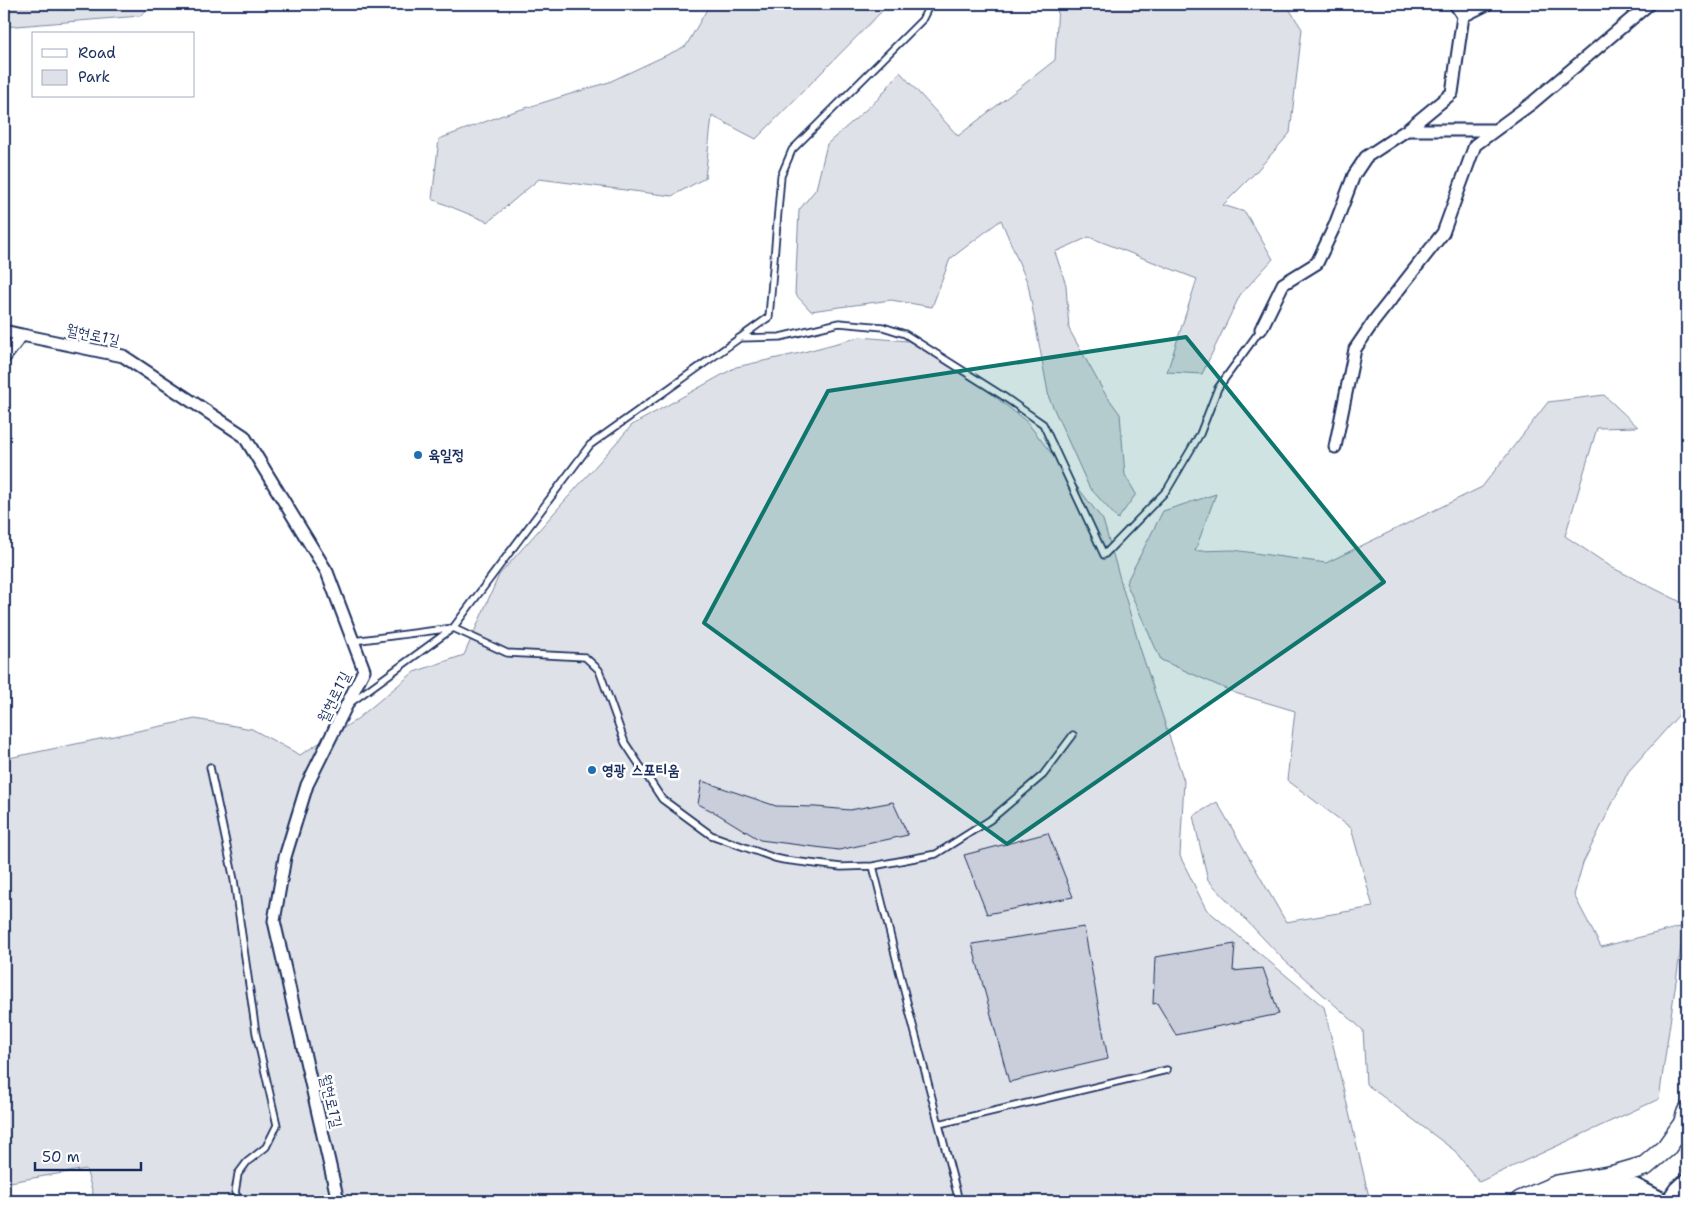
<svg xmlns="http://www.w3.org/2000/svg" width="1691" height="1205" viewBox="0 0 1691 1205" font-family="'Shantell Sans','Poor Story',sans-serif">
<rect width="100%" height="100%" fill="#fff"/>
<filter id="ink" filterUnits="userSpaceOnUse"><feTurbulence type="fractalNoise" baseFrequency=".02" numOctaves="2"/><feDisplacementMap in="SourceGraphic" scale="10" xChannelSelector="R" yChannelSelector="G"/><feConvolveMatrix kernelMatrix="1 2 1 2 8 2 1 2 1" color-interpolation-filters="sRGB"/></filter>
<g filter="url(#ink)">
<!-- green -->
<path fill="#dee1e7" stroke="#7c88a2" d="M4,4H153L140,16L4,27Z
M710,4H889L756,139L712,116L705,178L672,196L539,179L488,222L432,199L439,139L503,115L609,82L686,46Z
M1058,4H1286L1302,29L1290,133L1254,174L1223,205L1245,212L1273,259L1240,295L1202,374L1167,372L1197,279L1089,237L1055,252L1066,285L1069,329L1104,392L1120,414L1125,475L1136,494L1118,519L1089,487L1049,398L1028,284L1001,220L950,259L932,307L891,300L811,311L795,294L799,210L816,189L827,144L878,99L900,72L958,136L1055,60Z
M860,337L908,341L973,379L1027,422L1103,520L1140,648L1184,781L1180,856L1206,909L1324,1007L1370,1201H95L86,1169L4,1183V759L195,719L252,729L300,755L356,720L414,672L464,655L499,575L632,425L736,367L800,353Z
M1604,395L1638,427L1597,428L1565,536L1613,568L1679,601L1687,612V704L1685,708L1628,772L1583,863L1574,895L1601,947L1684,926L1659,1099L1479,1182L1455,1151L1366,1084L1363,1030L1284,960L1208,880L1193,816L1217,802L1286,922L1373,907L1351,828L1287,780L1295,711L1235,693L1161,660L1126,583L1163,511L1216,494L1195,551L1233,550L1326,563L1482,487L1548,402Z"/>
<!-- water -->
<path fill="#b5bbca" stroke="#77839f" d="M35,4H78L66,10Z"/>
<!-- building -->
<path fill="#caceda" stroke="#1b2f5e" d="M702,781L776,806L816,807L850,810L893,802L908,835L839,850L760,840L716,813L698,804Z
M1048,833L1073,897L987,914L964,855Z
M1084,927L1108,1059L1009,1082L972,944Z
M1235,944L1233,971L1263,968L1279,1014L1176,1035L1157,1003L1153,1004L1155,957Z"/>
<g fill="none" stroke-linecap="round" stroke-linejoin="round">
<defs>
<path id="lane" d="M739,338L780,337L839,323L883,327L905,334L1003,396L1043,424L1104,555L1167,490L1200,434L1218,388L1261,329
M353,641L453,628L507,653L585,657L599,670L625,743L662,799L711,835L775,858L784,860L841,867L873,866L936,854L990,820L1043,775L1073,735
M350,703L453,628L590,445L769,317L781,176L792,150L922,20L930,4
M210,767L234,880L256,1033L277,1125L266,1147L247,1162L238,1174L235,1193L240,1201
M873,866L910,1014L959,1201
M939,1124L1167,1070
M315,1201L337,1197"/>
<path id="street" d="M1455,4L1463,16
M1407,130H1495
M1261,329L1283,284L1317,263L1335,225L1354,175L1366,157L1407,130L1452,93L1463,16L1487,4
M4,331L22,335
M4,358L22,335L123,356L244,436L327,572L364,670L307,785L285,857L274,921L338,1201
M1335,447L1355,349L1374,321L1443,233L1475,145L1532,103L1649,4"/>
<path id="secondary" d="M1526,1200L1562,1198L1635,1187L1662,1201
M1671,1201C1674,1193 1680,1186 1687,1182"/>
<path id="primary" d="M1520,1201L1557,1185L1614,1175L1645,1166L1666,1148L1683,1124L1687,1112"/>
</defs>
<!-- lane casing -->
<use href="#lane" stroke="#1b2f5e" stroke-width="9"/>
<!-- street casing -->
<use href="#street" stroke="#1b2f5e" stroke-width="15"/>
<!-- secondary casing -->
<use href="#secondary" stroke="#1b2f5e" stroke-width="20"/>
<!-- primary casing -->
<use href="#primary" stroke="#1b2f5e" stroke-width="22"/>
<!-- lane -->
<use href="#lane" stroke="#fff" stroke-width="5.5"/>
<!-- street -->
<use href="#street" stroke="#fff" stroke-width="11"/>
<!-- secondary -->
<use href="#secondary" stroke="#fff" stroke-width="16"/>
<!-- primary -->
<use href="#primary" stroke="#fff" stroke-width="19"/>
</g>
</g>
<!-- marked area -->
<path fill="#0f766e" fill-opacity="0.2" stroke="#0f766e" stroke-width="4" stroke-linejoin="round" d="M1186,337L1384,582L1007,844L704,623L828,391Z"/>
<!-- markers -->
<g fill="#1f6fb2" stroke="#fff" stroke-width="2">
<circle cx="418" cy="455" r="5"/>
<circle cx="592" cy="770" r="5"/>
</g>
<g text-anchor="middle" stroke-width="5" stroke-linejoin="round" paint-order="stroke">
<!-- street labels -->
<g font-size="15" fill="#1b2f5e" stroke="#fff">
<text transform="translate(93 335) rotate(12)" y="5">월현로1길</text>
<text transform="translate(334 697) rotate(-64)" y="5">월현로1길</text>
<text transform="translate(331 1101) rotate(77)" y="5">월현로1길</text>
</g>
<!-- poi labels -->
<g font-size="15" font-weight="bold" fill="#1b2f5e" stroke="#fff" text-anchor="start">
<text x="428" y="460">육일정</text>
<text x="602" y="775">영광 스포티움</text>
</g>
</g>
<!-- margin -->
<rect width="1691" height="1205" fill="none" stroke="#fff" stroke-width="20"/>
<rect x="10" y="10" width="1671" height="1185" fill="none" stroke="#1b2f5e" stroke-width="2" filter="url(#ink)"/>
<!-- legend -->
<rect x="32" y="32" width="162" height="65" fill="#ffffff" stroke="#a4acbf"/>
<rect x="42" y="49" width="25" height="8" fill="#ffffff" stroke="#a4acbf"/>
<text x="78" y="58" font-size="15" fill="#1b2f5e">Road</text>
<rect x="42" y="70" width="25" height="15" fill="#dee1e7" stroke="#a4acbf"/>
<text x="78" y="82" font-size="15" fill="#1b2f5e">Park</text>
<!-- scale -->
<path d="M35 1162v8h106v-8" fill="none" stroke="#1b2f5e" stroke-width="2.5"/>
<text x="42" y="1162" font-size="15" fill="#1b2f5e" stroke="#ffffff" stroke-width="4" paint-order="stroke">50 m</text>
</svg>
